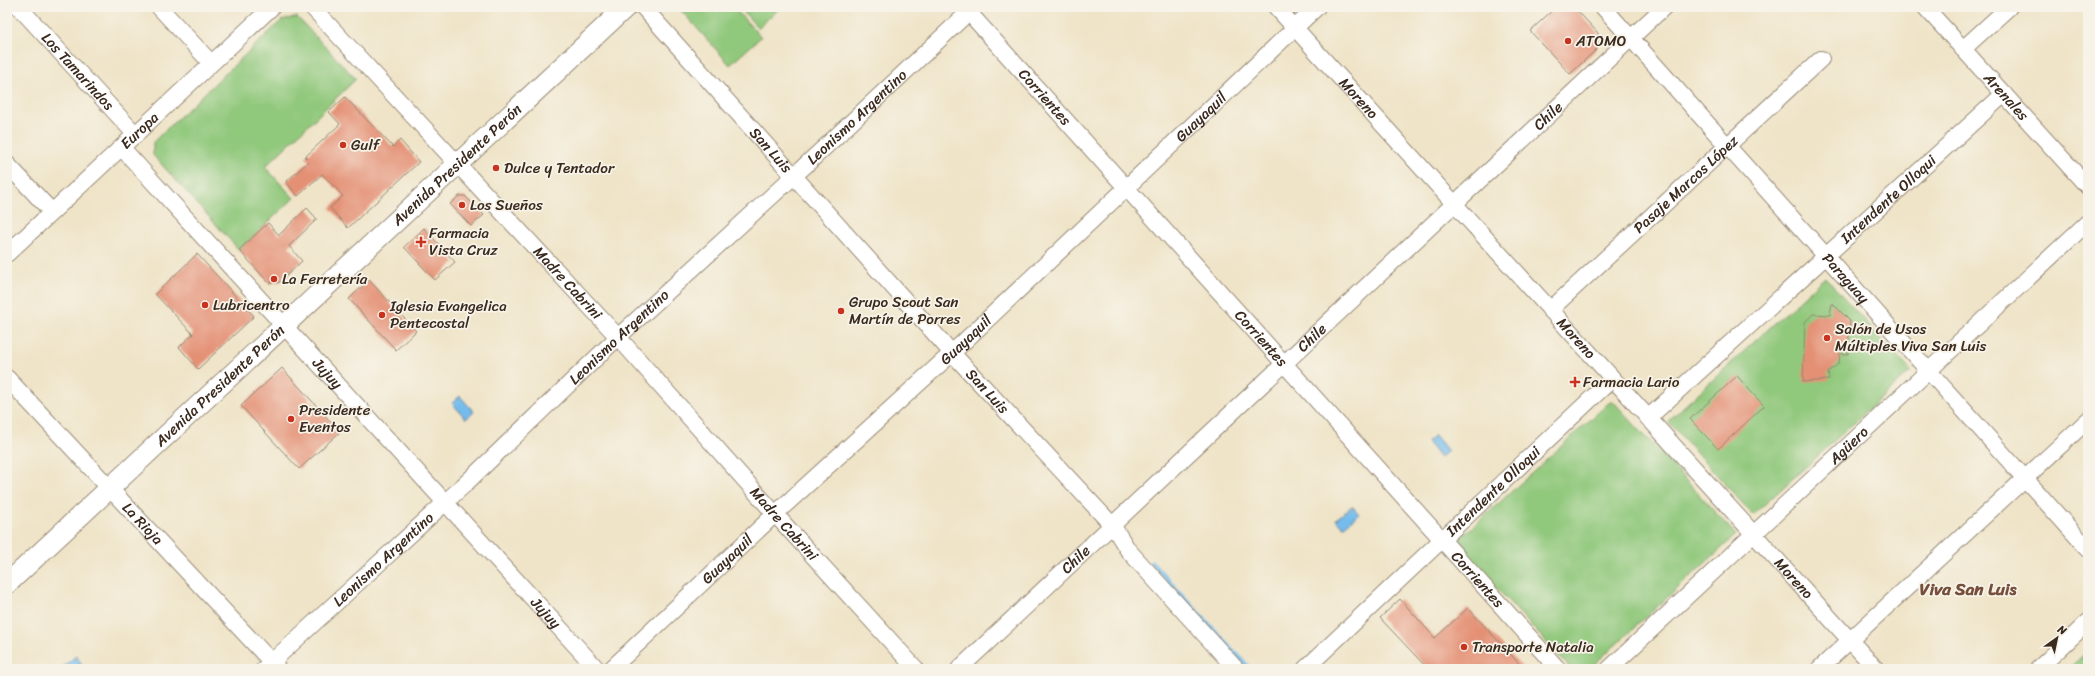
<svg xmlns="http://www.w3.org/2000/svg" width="2095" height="676" viewBox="0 0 2095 676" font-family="Sriracha,sans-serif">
<rect width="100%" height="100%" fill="#f7f3e8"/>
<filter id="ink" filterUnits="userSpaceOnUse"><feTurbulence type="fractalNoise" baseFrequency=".025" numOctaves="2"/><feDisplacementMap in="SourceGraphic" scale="8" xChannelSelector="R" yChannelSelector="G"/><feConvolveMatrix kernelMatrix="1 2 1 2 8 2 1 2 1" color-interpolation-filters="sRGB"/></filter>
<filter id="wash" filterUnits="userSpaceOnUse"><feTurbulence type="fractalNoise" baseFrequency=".012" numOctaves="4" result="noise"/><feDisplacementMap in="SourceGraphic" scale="16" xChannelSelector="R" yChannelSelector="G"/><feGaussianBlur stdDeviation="0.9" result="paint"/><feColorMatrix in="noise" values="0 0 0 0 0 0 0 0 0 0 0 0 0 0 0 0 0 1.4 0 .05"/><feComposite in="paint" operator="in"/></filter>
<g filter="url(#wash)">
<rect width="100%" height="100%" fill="#efe4c8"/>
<!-- green -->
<path fill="#90c87b" stroke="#66794c" d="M678,7H733L761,37L730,65Z
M739,7H781L758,28Z
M297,17L356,79L265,167L294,198L239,250L153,155V142L282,20Z
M1825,277L1911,371L1753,515L1668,421Z
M1612,400L1736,535L1589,669H1571L1455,543Z
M2088,651V669H2068Z"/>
<!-- water -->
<path fill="#74bcec" stroke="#587385" d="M460,396L474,412L466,419L452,403Z
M1435,435L1448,451L1440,458L1427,442Z
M1352,506L1359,514L1343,527L1336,519Z
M76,656L82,664L76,669H60Z"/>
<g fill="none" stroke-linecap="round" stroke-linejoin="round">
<!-- stream -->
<path stroke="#74bcec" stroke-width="4.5" d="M1152,563L1250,669"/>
</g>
<g id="blocks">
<!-- building -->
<path fill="#e49075" d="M1556,7H1574L1598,33L1597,49L1570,74L1530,31Z
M345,97L393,147L400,140L419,162L348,228L330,208L343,196L322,174L298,196L286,182L309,161L305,157L340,124L329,112Z
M459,196H465L484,215L471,226L450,204Z
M307,208L317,219L289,246L302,261L280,282L269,283L239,250L268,223L279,235Z
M424,228L455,262L435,280L404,247Z
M197,254L254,316L198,369L179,347L193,334L155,294Z
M369,280L416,331L396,350L349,299Z
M1832,303L1850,321L1848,354H1840L1839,363L1828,372L1829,380L1803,382L1805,322L1813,314L1830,315Z
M282,368L340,432L299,469L241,406Z
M1737,376L1764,406L1718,449L1690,419Z
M1400,599L1435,638L1468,608L1524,669H1428L1380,618Z"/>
</g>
</g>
<g filter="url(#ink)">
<use href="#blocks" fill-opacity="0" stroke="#958773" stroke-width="1"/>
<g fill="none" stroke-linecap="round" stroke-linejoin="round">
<defs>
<g id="minor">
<path id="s1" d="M19,7L136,135"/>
<path d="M159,7L211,63"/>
<path id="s2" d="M312,7L618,337L775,514L916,669"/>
<path id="s3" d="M643,7L952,353L1113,526L1128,550L1236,669"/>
<path id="s4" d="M964,7L1558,669"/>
<path id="s5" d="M1276,7L1876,669"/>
<path id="s6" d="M1603,7L2088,549"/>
<path id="s7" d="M1925,7L2088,187"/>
<path d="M1963,49L2009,7"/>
<path id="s8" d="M122,148L597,669"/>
<path d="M7,164L52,212"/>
<path id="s9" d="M7,254L272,7"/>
<path id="s10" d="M1550,310L1821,59"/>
<path id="s11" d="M7,378L278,669"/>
<path id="s12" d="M1648,418L2004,94"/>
<path id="s13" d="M264,669L463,486L618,337L809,162L974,7"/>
<path id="s14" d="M611,669L775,514L952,353L1317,7"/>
<path id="s15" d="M959,669L1664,7"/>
<path id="s16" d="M1305,669L1612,379"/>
<path id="s17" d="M1609,669L2088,222"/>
<path d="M1819,669L2088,420"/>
<path d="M2038,669L2088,622"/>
</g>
<g id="major">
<path id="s18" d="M7,584L626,7"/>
</g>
</defs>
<!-- minor casing -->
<use href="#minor" stroke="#958773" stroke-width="18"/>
<!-- major casing -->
<use href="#major" stroke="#958773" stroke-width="22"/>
<!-- minor -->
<use href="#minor" stroke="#fff" stroke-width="16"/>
<!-- major -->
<use href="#major" stroke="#fff" stroke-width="20"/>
</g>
</g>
<!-- markers -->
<g fill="#c8321e" stroke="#f7f3e8" stroke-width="1.5">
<circle cx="1568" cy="41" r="4"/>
<circle cx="343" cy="145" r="4"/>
<circle cx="496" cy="168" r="4"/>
<circle cx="462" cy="205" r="4"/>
<path d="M419 236h4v4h4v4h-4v4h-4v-4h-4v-4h4z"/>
<circle cx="274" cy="279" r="4"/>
<circle cx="205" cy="305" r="4"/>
<circle cx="841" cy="311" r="4"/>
<circle cx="382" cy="315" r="4"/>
<circle cx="1827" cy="338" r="4"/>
<path d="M1573 376h4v4h4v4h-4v4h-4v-4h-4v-4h4z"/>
<circle cx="291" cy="419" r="4"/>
<circle cx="1464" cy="647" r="4"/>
</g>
<g text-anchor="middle" stroke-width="3.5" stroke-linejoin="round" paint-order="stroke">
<!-- poi labels -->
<g font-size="15" fill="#3b2a1e" stroke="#f7f3e8" text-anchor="start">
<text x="1576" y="46">ATOMO</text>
<text x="351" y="150">Gulf</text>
<text x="504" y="173">Dulce y Tentador</text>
<text x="470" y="210">Los Sueños</text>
<text x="429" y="238">Farmacia<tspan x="429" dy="17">Vista Cruz</tspan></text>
<text x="282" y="284">La Ferretería</text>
<text x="849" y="307">Grupo Scout San<tspan x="849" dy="17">Martín de Porres</tspan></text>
<text x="213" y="310">Lubricentro</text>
<text x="390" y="311">Iglesia Evangelica<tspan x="390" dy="17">Pentecostal</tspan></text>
<text x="1835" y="334">Salón de Usos<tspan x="1835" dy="17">Múltiples Viva San Luis</tspan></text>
<text x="1583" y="387">Farmacia Lario</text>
<text x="299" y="415">Presidente<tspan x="299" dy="17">Eventos</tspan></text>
<text x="1472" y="652">Transporte Natalia</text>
</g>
<!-- street labels -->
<g font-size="15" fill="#3b2a1e" stroke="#f7f3e8">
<text dy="5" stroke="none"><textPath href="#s1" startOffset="87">Los Tamarindos</textPath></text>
<text dy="5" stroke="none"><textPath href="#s4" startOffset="121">Corrientes</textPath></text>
<text dy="5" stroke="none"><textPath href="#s7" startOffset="121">Arenales</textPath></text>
<text dy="5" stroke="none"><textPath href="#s5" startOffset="123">Moreno</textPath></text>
<text dy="5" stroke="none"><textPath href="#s15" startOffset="808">Chile</textPath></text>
<text dy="5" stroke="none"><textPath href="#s14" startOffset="808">Guayaquil</textPath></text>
<text dy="5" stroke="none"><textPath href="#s13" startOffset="810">Leonismo Argentino</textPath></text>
<text dy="5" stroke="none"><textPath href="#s9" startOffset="181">Europa</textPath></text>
<text dy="5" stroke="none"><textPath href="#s3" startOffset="192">San Luis</textPath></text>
<text dy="5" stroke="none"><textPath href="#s18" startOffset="615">Avenida Presidente Perón</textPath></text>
<text dy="5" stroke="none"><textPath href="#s10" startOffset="185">Pasaje Marcos López</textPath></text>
<text dy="5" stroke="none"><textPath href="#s12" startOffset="325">Intendente Olloqui</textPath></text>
<text dy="5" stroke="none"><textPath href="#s6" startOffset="364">Paraguay</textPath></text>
<text dy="5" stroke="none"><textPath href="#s2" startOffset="376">Madre Cabrini</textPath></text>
<text dy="5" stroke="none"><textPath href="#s13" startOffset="486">Leonismo Argentino</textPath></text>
<text dy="5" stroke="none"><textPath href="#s4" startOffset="445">Corrientes</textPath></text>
<text dy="5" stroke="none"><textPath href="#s15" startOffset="484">Chile</textPath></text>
<text dy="5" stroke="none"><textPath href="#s5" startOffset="447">Moreno</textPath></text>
<text dy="5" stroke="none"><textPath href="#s14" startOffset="484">Guayaquil</textPath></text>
<text dy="5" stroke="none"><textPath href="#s8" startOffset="305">Jujuy</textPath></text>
<text dy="5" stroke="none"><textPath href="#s18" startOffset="291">Avenida Presidente Perón</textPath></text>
<text dy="5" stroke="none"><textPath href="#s3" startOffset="516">San Luis</textPath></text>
<text dy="5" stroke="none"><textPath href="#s17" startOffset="328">Agüero</textPath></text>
<text dy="5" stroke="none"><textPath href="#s16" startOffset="259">Intendente Olloqui</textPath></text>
<text dy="5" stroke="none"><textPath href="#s11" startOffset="199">La Rioja</textPath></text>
<text dy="5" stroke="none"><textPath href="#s2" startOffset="700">Madre Cabrini</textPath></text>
<text dy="5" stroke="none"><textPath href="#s14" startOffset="160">Guayaquil</textPath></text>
<text dy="5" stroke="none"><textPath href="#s13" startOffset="162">Leonismo Argentino</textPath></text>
<text dy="5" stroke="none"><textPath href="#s15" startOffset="160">Chile</textPath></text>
<text dy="5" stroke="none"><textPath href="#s5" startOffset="771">Moreno</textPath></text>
<text dy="5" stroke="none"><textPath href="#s4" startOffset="769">Corrientes</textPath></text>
<text dy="5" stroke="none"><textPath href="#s8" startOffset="629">Jujuy</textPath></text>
</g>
<!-- quarter labels -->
<g font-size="17" font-weight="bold" fill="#764e3c" stroke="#f7f3e8">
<text x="1968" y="595">Viva San Luis</text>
</g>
</g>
<!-- margin -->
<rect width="2095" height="676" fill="none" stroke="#f7f3e8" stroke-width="24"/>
<!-- north arrow -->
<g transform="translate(2057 638) rotate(33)" stroke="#f7f3e8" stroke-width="3" paint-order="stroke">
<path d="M0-3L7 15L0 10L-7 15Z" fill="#3b2a1e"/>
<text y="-6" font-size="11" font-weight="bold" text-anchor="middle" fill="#3b2a1e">N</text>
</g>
</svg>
